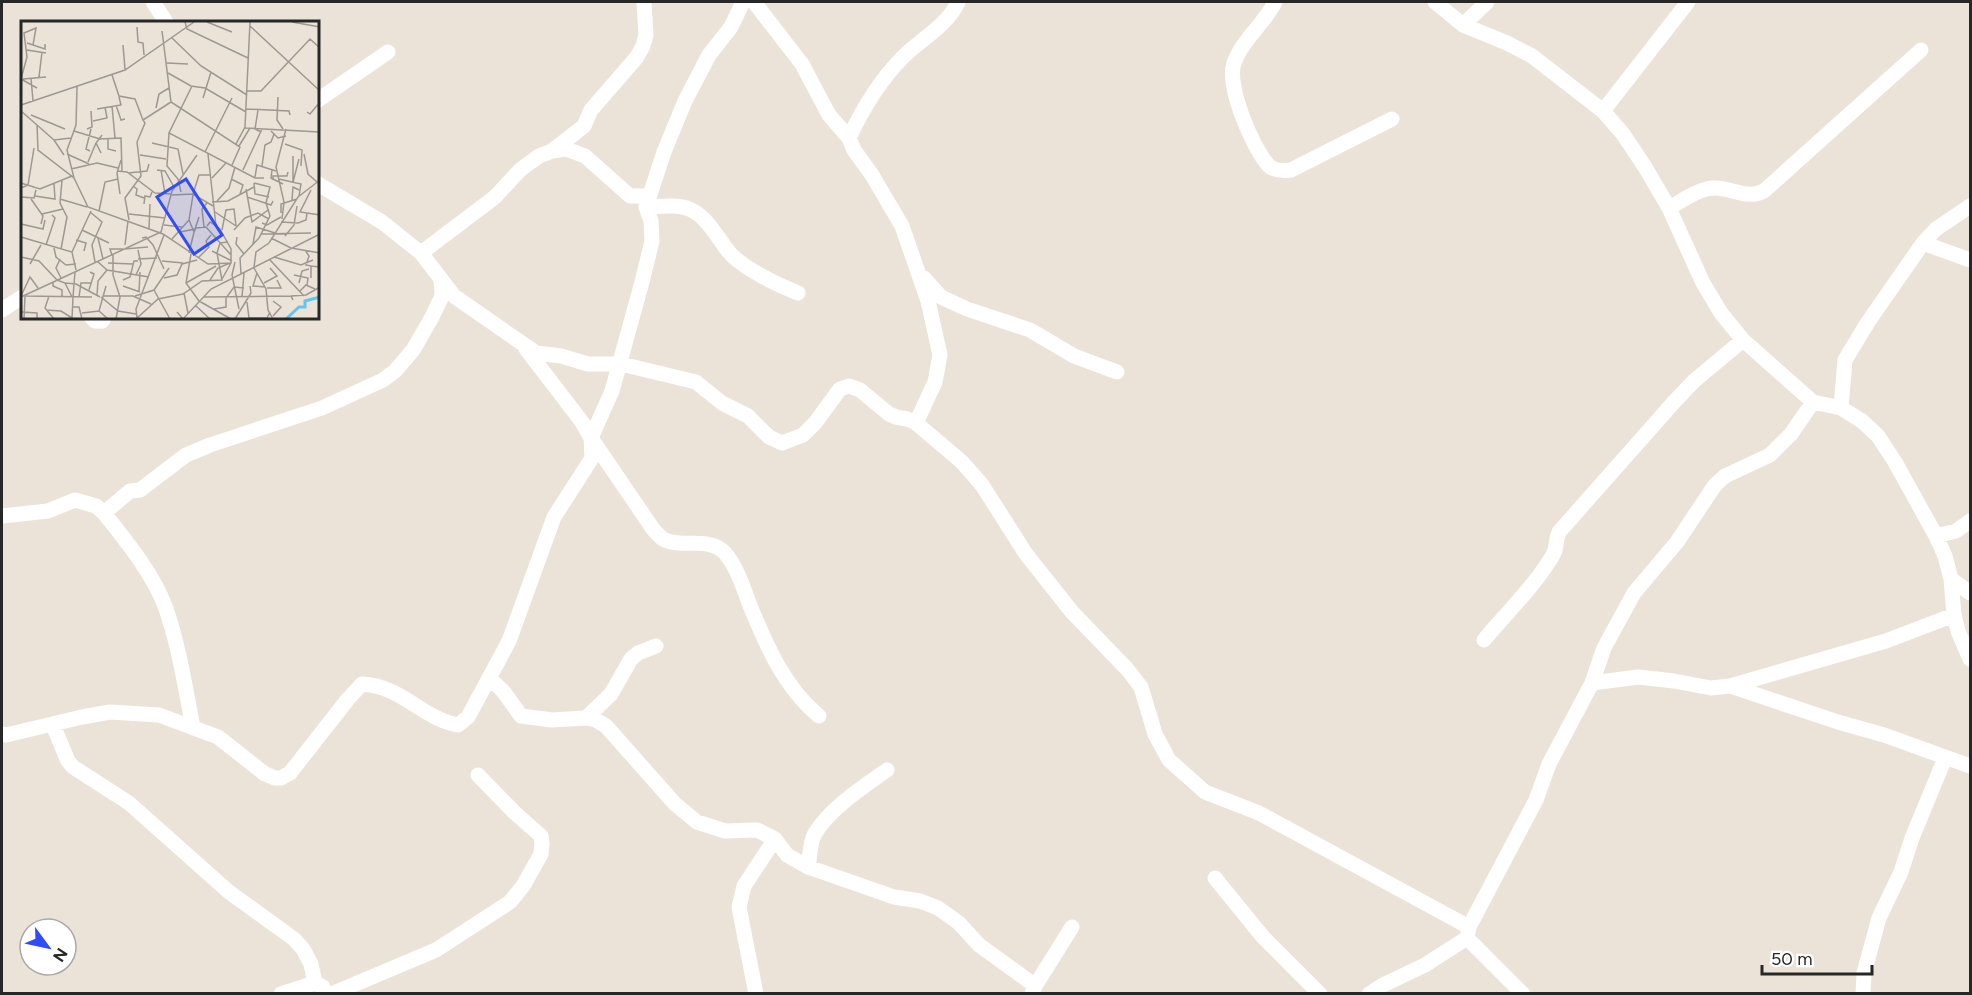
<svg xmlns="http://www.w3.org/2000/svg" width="1972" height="995" viewBox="0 0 1972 995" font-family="Figtree,sans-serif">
<rect width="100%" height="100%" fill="#ebe3d8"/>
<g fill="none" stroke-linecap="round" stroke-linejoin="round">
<!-- minor -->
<path stroke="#fff" stroke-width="15" d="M153,2L166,22
M743,2L731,27L709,55L685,101L664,152L646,207L651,221L652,241L642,282L612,391L591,438L653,529C656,532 660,537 663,539C681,549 710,536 725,553C737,567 743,587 749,603C766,645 784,687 819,716
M754,2L802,64L829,115L849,138L854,150L872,175L902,226L928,301L940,355L935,382L916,423
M1275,2C1265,23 1242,40 1234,63C1226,86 1253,149 1269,166C1275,171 1284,171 1291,170L1392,119
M1435,2L1463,25L1507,43L1532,56L1603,111L1623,134L1645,167L1669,208L1703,283L1721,313L1743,340L1813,402L1841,408L1862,421L1878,436L1895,462L1936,536L1945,556L1951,579L1954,615L1958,631L1970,659
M1463,25L1487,2
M318,100L388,52
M1603,111L1688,2
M849,138C863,108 879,81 903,57C920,40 948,25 958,2
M552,151L584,126L591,110L637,57L643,46L646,35L644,2
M318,184L382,222L421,253L454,296L536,353L561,356L588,364H621L696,382L722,403L748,416L769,437L782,443L803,435L815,423L840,389L849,386L860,390L889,414L896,417L907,419L916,423L962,462L982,485L1026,554L1072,612L1127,669L1141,687L1155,734L1169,760L1205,792L1259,813L1469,927
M646,207C685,205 695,203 718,237C724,245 728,253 736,259C754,274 776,284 798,293
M1669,208C1682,201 1698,189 1713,188C1731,187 1747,200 1764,191L1921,50
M1923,243L1970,260
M421,253L495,197L520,170L539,156L552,151L566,149L585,156L630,196H649
M924,278L941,297L967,309L1030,330L1074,356L1117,372
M2,310L22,297
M92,318L95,321H102L104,318
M1841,408L1845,360L1868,322L1923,243L1936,229L1970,206
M104,513L130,491L140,490L186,455L210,445L322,408L383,380L395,371L413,350L432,317L442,296L441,279
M2,516L48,511L75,500L96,506L104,513C126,541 152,572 165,606C179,645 185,687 193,727
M1936,536L1956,531L1970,521
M1951,579L1970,593
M1484,640C1505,615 1539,581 1554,553C1557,547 1555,541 1559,532L1674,402L1694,381L1743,340
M489,678L503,691L521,716L552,720L586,718L596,720L606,726L675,804L697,822L725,831L757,830L775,839L787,855L808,867L894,897L920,901L938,908L959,923L979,945L1030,982L1035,986L1032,994
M1592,683L1638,677L1674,681L1711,688L1730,686L1886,641L1954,615
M1730,686L1838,722L1884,735L1970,766
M586,718L611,694L631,659L638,653L656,646
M53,725L68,761L73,767L129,803L229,892L294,939L303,949L311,964L315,983
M2,734L6,735L82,717L110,712L159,715L218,737L265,774L275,778H281L290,773L348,699L362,684C402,686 421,718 458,725L468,717L509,641L554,517L592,458L591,438L582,422L526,349
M808,867C810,857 810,843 814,835C829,809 863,787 887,770
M1215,878L1263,937L1320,994
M1467,938L1523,994
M1035,986L1072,927
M334,993L436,950L510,902L523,886L541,854L542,843L541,836L514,812L478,775
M281,994L315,983L323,987
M756,994L739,907L744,886L775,839
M1369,994L1383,985L1425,965L1467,938L1469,927L1536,800L1549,764L1592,683L1604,648L1634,593L1677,542L1715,485L1725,476L1770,455L1791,434L1813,402
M1863,994L1864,973L1879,918L1901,872L1912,838L1945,758"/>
</g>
<!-- overview -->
<g transform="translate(21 21)">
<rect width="298" height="298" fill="#ebe3d8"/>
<path fill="none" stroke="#65c5f2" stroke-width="3" d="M265,298L278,286H284V280L299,276"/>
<path fill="none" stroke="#9d9891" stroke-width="1.5" d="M164,1L166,8L227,37M186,1L211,11M271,1L299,6M229,5L299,70M116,6L117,21L122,22L123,34M141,10L150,81L219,126L211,144M151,17L180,45L226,74M6,22L24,28V23M102,24L104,48M6,29L25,32M146,42L167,43M147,52L170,65L184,67L225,91M91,54L98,75L114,78L122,99M18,56L21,31M10,57L12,80M0,58L6,36L3,12L15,7L12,24M0,58L16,67M2,58L25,56M171,65L148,112L234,157H243M226,70H240L289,18L299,27M257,76L256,99L262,108M182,77L190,51M0,84L104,49L173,1M95,84L100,99L104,98M91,85L94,117M135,87L138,73L148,67M76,88L100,84L98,76M225,88L268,90L269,94M237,89L234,108L240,111M0,90L16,104L17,129L53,157L67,186L142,213L187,243L210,242M286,91L289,93L299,81M10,94L44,108M72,100L86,97L84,86M16,104L33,119L50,117M224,107L299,111M66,108L71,106L70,90M53,110L79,118L100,117L101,150M250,110L257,117L265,115M148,112L146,145L157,158L160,171M87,117V128L95,130M33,119L43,134M131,122L157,128L162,153M215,123L224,106L229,1M264,123L281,129L280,145M218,125L229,107M69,130L65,128L70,108M184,131L211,77M80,132L75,122L81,114M46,133L68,143M187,133L195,205M283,133L287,153L296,161M119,134L145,138M67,141L75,122M241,145L244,124L250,121L253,113M50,148L76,142L97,147M136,149L144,150L153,166M140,149L144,173M222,149L241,108M251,149L250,157L262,163M96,150L106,151L134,172L150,173M107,152L126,150L128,143M234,156L236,144L255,150M53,157L46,129L55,104L56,66M191,157L205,142M210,158L222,164L219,173M258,158L280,163L278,175M252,159V155H266L267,151M272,161V135M272,161L278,138M0,162L19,168L51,155M233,162L234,173L248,176M112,165L116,168L115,174L123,177M0,167L7,164L13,127M225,168L231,201L247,189M290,169L279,191L299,194M99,173L96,152L100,139M172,173L178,154H189M151,174L172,173L192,185M14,175L34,178L33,163M0,176L13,177L15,169M226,176L250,184L252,180M10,178L22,195L20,203M39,178L66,186M271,179L272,166L278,169M196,180L208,167L214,146M191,181L207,180L233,166M123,183L124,175L129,176L131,171M78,190L84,161L97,158M69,191L81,201L71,224L74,241M194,191L215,205M260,192V183L276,178M21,193L42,188M108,193L144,197M261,198L263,181L255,146L265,108M108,199L104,177L120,155L116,121L124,102L122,99L150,81M168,199L173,211L168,232M260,201L277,202L285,199L286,192M241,202L246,204L260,196M0,203L22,208L24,199M143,204L161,206M186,205L189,201L199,208L210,228V242L201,258M183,206L181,188L186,182M128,208L129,183M61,209L88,222M201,209L205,189L213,188L215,205M213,209L224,197L237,192L248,198M159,211L174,208L178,196M173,211L175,207L185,206L210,234M240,213L290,212M264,215L273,204L276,185M0,216L51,231L55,249M216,216L215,223L223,233M77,217L82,238M121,217L125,216L132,224L143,248M250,217L270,227L299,232M151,218L168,199L172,174M55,219L65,222L63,230M232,223L235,206L254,212M25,224L34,197L31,194M104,224L107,200M33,227L35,236L45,244L55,243M40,228L46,196L39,182L41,159M103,228L127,226M284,229L288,235L285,244L290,245M191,230L211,240M51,231L70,190M170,233L165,262L178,280M91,234L89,228H102M92,234V254L99,276L95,298M0,236L18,240L36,259M253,236L280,244L292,239M177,237L188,226L185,220L190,214M39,238L35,247L40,257M117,238L136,237M249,239L283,275M76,240L86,249L128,256M141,240L162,242M214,241L211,254L218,288M87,242L112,243M9,243L20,224M233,246L235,231L248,222L277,176L299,159M233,247L245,268L247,289L252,298M236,252L232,265L244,266M220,253L219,237L238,217L249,195L245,182L249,166L233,162M115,254L120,243L117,229M273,254L287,257L286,264M143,257L156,254L161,243L176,239M290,257V245L299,246M36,259L44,262L51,276M102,259L109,256L113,240H117M189,259L197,247L209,242M32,261V265L41,269V275M44,262L55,263L79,276M165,262L195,245M243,262L256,255L249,247M278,262L281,250L288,248M102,265L119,271M246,267H260L256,259M68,269L73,253L69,251M133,269L149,298M279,270L285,264L294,268M118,271L119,251M163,272L167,292M76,274L77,260L86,249M0,275L9,256L17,267M5,275L71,276M28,275L24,287L33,298M82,275H112L130,283M114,275L133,269L148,247M270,275L285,274L299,266M0,276L140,211L151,170L176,134M52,276L54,251M58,276L60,262H71M80,276L97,290L115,293M182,276L270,275L272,279M221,276L223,252M178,280L210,298M252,280L260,286L252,295M226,281L228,297H246L249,291M174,284L189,298M51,286H58L61,298M193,288L205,286V277L213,266L223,267M25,289L40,290L51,297M78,290L85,265M0,291L16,292V298M156,291L162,298L190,268L299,213M61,292L78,290L87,298M116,297L115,288L143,214M3,298L4,275M51,298L52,276M115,298L137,278L162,273L181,260L201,259L196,232L199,222L207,221M214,298L230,272L229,265"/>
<path fill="#304cff" fill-opacity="0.15" stroke="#304cff" stroke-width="3" d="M165,158L201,214L173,233L136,176Z"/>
<rect width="298" height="298" fill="none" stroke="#272727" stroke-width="3"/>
</g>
<!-- border -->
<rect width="1972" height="995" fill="none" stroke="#272727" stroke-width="6"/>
<!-- north arrow -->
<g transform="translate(48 947) rotate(123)"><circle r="28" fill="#ffffff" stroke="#a9a9a9" stroke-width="1.5"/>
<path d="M0-4.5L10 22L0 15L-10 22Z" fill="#304cff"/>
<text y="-9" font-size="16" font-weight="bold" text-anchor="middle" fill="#272727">N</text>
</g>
<!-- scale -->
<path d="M1762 965v9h110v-9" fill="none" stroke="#272727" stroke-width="3"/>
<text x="1771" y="965" font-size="18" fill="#272727" stroke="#ffffff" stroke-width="4.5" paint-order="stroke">50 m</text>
</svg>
